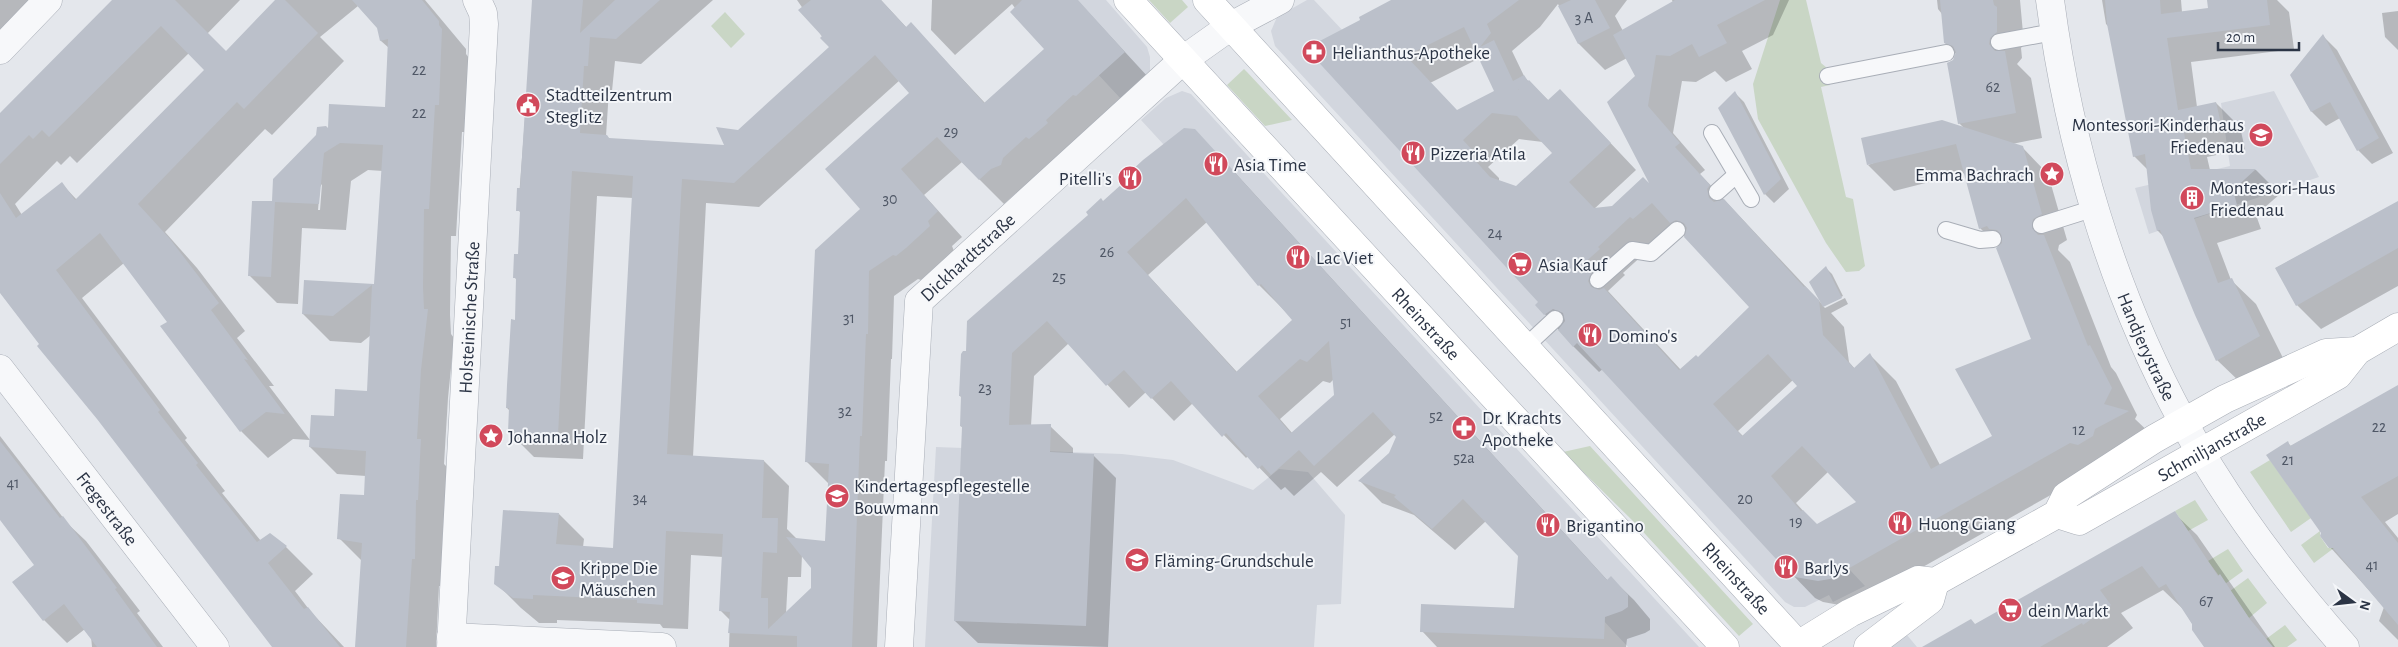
<svg xmlns="http://www.w3.org/2000/svg" width="2398" height="647" viewBox="0 0 2398 647" font-family="'Alegreya Sans',sans-serif">
<rect width="100%" height="100%" fill="#e4e7ec"/>
<!-- built -->
<path fill="#d2d6de" d="M1029,0H1106L1147,47L1150,57V71L1121,99Z
M1307,0H1314L1865,586L1833,602L1829,595L1805,607H1794L1785,602L1275,46L1271,31L1277,17Z
M1182,91L1191,94L1699,647H1628L1478,486L1141,120L1166,98Z
M2274,91L2319,177L2149,234L2135,188L2230,166L2221,103Z
M936,447L1122,454L1173,460L1253,490L1279,469L1308,472L1345,515L1341,604L1317,605L1314,647H925Z
M1907,635L1917,647H1891Z"/>
<!-- green -->
<path fill="#c9d6c5" d="M1149,0H1182L1188,7L1170,23Z
M1780,0H1806L1821,63L1827,68L1830,85L1821,87L1846,197L1853,199L1865,266L1859,271L1846,272L1826,243L1758,119L1753,84Z
M725,12L745,34L731,48L711,26Z
M1244,69L1247,72L1292,120L1265,126L1227,85Z
M1590,446L1753,624L1739,636L1635,523L1563,452Z
M2270,460L2311,518L2291,532L2250,472Z
M2195,500L2208,520L2188,531L2175,511Z
M2320,531V536L2328,548H2334L2314,563L2301,545Z
M2228,549L2243,571L2225,584L2208,561Z
M2248,578L2267,603L2249,618L2230,591Z
M2285,625L2297,640L2287,647H2272L2266,639Z"/>
<!-- shadow -->
<path fill="#0003" fill-rule="evenodd" d="M0,0H45L0,43Z
M114,0H240L207,34L226,53L277,0H425L466,49V54L469,58L466,132H462L456,236H451L450,315L451,334L454,338L448,398L444,464L448,468L445,527H443L442,586H439L436,647H356L362,561L339,538L365,496L366,476L337,474L310,447V440L293,439L268,458L241,431L168,322L124,263L82,298L187,438L185,440L225,491L222,493L261,541L270,534L286,547L313,574L295,591L311,612L344,647H275L0,292V118ZM358,6L378,28L381,41L389,48L386,108L329,130L273,203L250,276L277,303L298,304L302,228L346,230L351,181L368,170L383,171L375,285L305,281L303,314L330,341L361,343L371,335L368,392L335,417L310,440L269,386H274L237,338L245,331L197,268L165,232L265,129L272,135L344,61L320,37ZM189,53L206,70L77,200L62,184L22,215L15,204L57,161L61,165L70,156L77,163ZM322,184L320,210H318L320,187Z
M534,0H713L641,64L615,61L612,91L609,90L606,136L610,139L726,147L738,131L830,48L797,0H881L907,28L911,24L985,103L1046,49L1012,4L955,55L931,30L932,0H1077L1149,78L1055,163L1052,161L1028,183L1026,190L1016,193L1004,204L962,162L924,195L962,237L952,246L954,251L921,280L918,279L894,296L892,359H891L887,461H885L877,647H729L730,620L721,611L723,557L691,555L688,629L663,628L660,624L557,620V623H539L521,608L496,583L500,568L559,514L584,539L583,547L614,549L633,198L597,196L583,459L534,457L509,432L510,411L507,408L516,321L517,280L514,277L519,256L521,213L518,210ZM900,80L911,93L862,209L807,462L829,484L826,543L797,539L787,529L789,486L764,461L693,457L706,203L759,207ZM802,555L813,568L812,588L786,614L788,577H801Z
M1401,0H1627L1615,16L1623,31L1673,3L1672,0H1789L1773,35L1742,51L1752,69L1726,82L1715,71L1696,82L1682,81L1673,133L1705,170L1700,174L1822,304L1826,268L1832,274L1843,296L1823,306L1825,308L1845,298L1848,304L1831,313L1844,327L1849,362L1855,369L1870,355L1896,381L1940,465L1994,436L2032,340L1999,247L1980,228L1965,173L1894,191L1868,165L1965,129L1959,123L1954,61L1956,54L1945,43L1942,14L1938,9L1937,0H2020L2024,44L2021,48L2022,58L2017,64L2031,78L2042,138L2012,144L2022,147L2048,174L2067,240L2059,245L2058,250L2070,262L2111,367L2116,373L2137,415L2135,419L2154,437L1857,604L1845,606L1823,602L1815,598L1789,571L1603,369L1599,372L1573,346L1537,305L1540,302L1315,45ZM1558,4L1579,44L1605,70L1627,58L1636,76L1652,188L1612,207L1593,210L1636,170L1586,117L1549,101L1525,78L1512,51L1540,27ZM1480,58L1496,91L1457,111L1430,83ZM1519,139L1543,142L1553,153L1516,188L1499,182V178L1488,167ZM1678,229L1750,307L1698,358L1681,370L1608,291L1625,275L1623,273L1657,242ZM1793,380L1799,386L1743,436L1738,431ZM1828,472L1858,502L1817,526L1796,503Z
M2102,0H2181L2182,12L2210,9L2209,0H2277L2289,12L2294,49L2191,62L2197,107L2216,103L2240,127L2245,149L2207,157L2210,170H2256L2280,194L2256,215L2261,229L2217,243L2231,280L2256,304L2284,360L2242,384L2217,360L2164,237L2158,231L2152,209L2148,170L2134,156L2111,29L2106,24Z
M2398,11V50L2385,37L2382,13Z
M2323,36L2337,50L2393,153L2372,164L2358,150L2340,118L2326,126L2312,112L2291,75Z
M1735,93L1744,102L1789,189L1774,203L1765,194L1720,108Z
M1217,153L1608,581L1611,578L1634,600L1650,619V630L1645,633L1627,639L1626,647H1437L1422,631L1516,609L1519,556L1486,521L1455,550L1414,515L1382,503L1360,481L1390,454L1397,436L1395,434L1337,487L1321,472L1294,496L1285,487L1281,490L1248,456L1246,458L1193,403L1174,421L1146,392L1129,408L1069,343L1034,376L1031,426H1050L1073,448V454L1093,455L1116,478L1108,647L978,643L955,621L963,428L961,426L962,398L960,396L967,352L1103,202ZM1207,222L1259,285L1294,320L1237,372L1148,275ZM1334,379L1336,396L1293,434L1280,419L1323,381L1330,383Z
M2398,202V286L2321,329L2297,305L2276,268Z
M2398,386V514L2385,522L2398,538V640L2379,621L2384,607L2330,547L2288,443L2291,446Z
M0,436L68,524L86,541L140,611L137,613L163,647H92L91,636L85,629L67,643L44,620L36,565L0,518Z
M2174,513L2197,535L2275,647H2206L2184,610L2163,590L2121,613L2133,628L2107,647H1936Z"/>
<!-- building -->
<path fill="#bbc0ca" fill-rule="evenodd" d="M112,0H175L226,51L275,0H285L318,33L244,109L237,102L138,204L170,239L219,303L211,310L248,360L244,359L285,414L266,412L240,432L160,326L167,322L100,233L56,270L160,410L158,412L198,463L196,465L257,542L270,533L287,546L268,563L304,609L308,607L340,647H272L97,419L37,346L39,344L0,293V193L16,218L62,182L75,200L204,70L161,26L49,137L42,130L33,139L29,135L0,164V113Z
M352,0H422L439,21V25L442,29L439,105H435L429,209H424L423,287L424,309H428L421,370L417,439H421L420,457L418,500H416L415,559H412L406,647H355L362,543L337,539L340,494L364,495L366,451L309,447L311,415L334,416L335,389L367,391L372,285L333,316L302,314L304,280L374,284L383,145L340,143L324,153L319,204L275,202L271,277L248,276L252,201H272L273,179L316,135L317,127L326,126L328,128L329,104L385,107L388,39L380,41L377,28Z
M532,0H583L580,33L615,0H660L616,39L590,37L588,66H584L580,133L607,135L609,138L724,145L716,127L738,130L829,47L820,38L822,36L798,10L811,0H881L906,27L911,22L984,103L1044,49L1010,12L1022,0H1078L1125,52L1076,96L1073,95L1046,120L1048,123L1029,139L1026,137L1003,158L1001,165L991,169L979,180L937,137L901,169L938,211L928,221L930,226L906,248L896,256L893,255L869,271L868,334H866L862,436H860L852,647H797V636L728,633L730,612L719,611L723,534L666,531L663,605L637,603V600L598,598L533,595V599L513,598L494,584L495,566H499L503,510L559,513L556,544L613,548L633,176L572,171L558,435L508,432L509,408H506L507,385L511,319L515,320L516,278H513L514,254H518L520,211H516L517,188H520ZM875,55L909,93L825,169L860,209L815,250L805,462L829,464L825,541L786,537L811,568V588L768,629V598H761L763,552L777,553L778,518H762L764,460L667,454L682,179L734,183Z
M1391,0H1519L1487,24L1491,33L1480,47L1494,40L1513,81L1524,75L1528,81L1518,90L1529,80L1548,100L1560,89L1611,143L1569,182L1594,208L1612,206L1643,177L1649,183L1607,102L1635,76L1613,35L1675,0H1765L1717,25L1727,43L1699,57L1692,44L1670,56L1656,55L1648,106L1680,143L1675,147L1710,185L1707,189L1709,198L1714,202L1724,199L1804,287L1805,286L1819,300L1823,335L1854,368L1870,353L1931,469L1992,436L1955,369L2031,339L1996,248L2002,243L2001,234L1997,230L1989,229L1987,226L1979,229L1956,144L1867,165L1861,138L1942,120L2023,146L2042,214L2033,219L2032,228L2038,235H2044L2088,346L2090,345L2112,388L2104,404L2129,411L2095,429L2093,436L2078,445L2070,443L1830,579L1818,581L1795,577L1788,572L1577,343L1573,347L1558,330L1565,321L1563,313L1553,309L1544,315L1535,305L1538,302L1312,55L1314,44L1360,20L1359,17ZM1464,27L1494,91L1457,110L1406,56ZM1492,113L1517,116L1552,153L1516,186L1490,177L1473,158V151L1463,140ZM1652,203L1670,223L1676,220L1684,223L1687,228L1684,237L1749,307L1698,357L1696,355L1679,370L1604,288L1599,290L1591,287L1588,281L1591,273L1583,264L1600,249L1598,247L1630,217L1633,219ZM1768,354L1797,386L1742,436L1713,404ZM1802,446L1856,502L1817,524L1803,510L1801,511L1771,476Z
M1571,0H1595L1610,28L1578,44L1558,6Z
M1940,0H1993L1994,5L1997,7V32L1990,38L1989,44L1995,51H2005L2016,113L1958,124L1947,63L1953,60L1956,52L1953,46L1944,43Z
M2105,0H2160L2161,14L2208,8L2207,0H2267L2270,25L2167,38L2178,110L2216,102L2221,124L2184,133L2191,169H2256L2233,190L2237,205L2194,218L2218,283L2232,278L2260,336L2216,361L2195,315L2160,230L2157,231L2151,210L2145,154L2133,157L2107,24Z
M2323,34L2379,138L2357,151L2330,102L2311,112L2290,75Z
M1735,91L1781,179L1764,195L1718,108Z
M1184,128L1195,129L1607,580L1611,576L1628,595V607L1622,611L1605,617L1604,639L1420,632L1421,604L1514,608L1518,556L1463,499L1432,529L1394,497L1396,495L1358,481L1389,453L1396,437L1373,412L1314,466L1299,450L1271,475L1262,465L1258,469L1226,433L1222,437L1171,381L1151,399L1124,370L1106,386L1047,321L1012,353L1009,425L1051,424L1050,452L1094,454L1086,626L954,621L962,427L960,426L961,396H959L961,354L963,351H966L967,321L1088,215L1086,212L1101,198L1103,201L1133,174L1131,171L1143,160ZM1186,198L1258,286L1261,284L1292,320L1236,372L1127,252ZM1329,341L1334,395L1291,433L1258,396L1300,359L1307,362Z
M2398,201V248L2296,306L2275,268Z
M1826,266L1842,298L1823,307L1809,282Z
M2398,385V476L2361,497L2398,543V625L2333,548H2329L2320,536L2321,533L2266,455L2288,441L2290,446Z
M0,441L60,518L63,516L117,588L115,589L157,647H97L64,604L43,621L12,582L34,565L0,520Z
M2175,511L2218,576L2220,574L2249,618L2273,647H2204L2192,630V624L2166,584L2159,588L2142,566L2100,590L2111,605L2083,625L2082,623L2040,647H1922L1971,619L1975,624Z"/>
<g fill="none" stroke-linecap="round" stroke-linejoin="round">
<defs>
<path id="lane" d="M1999,42L2054,32
M1828,76L1946,53
M1712,133L1751,199
M1717,192L1736,175
M2041,225L2095,208
M1946,230L1980,240L1993,239
M1598,280L1632,250L1651,253L1677,230
M1525,347L1555,319"/>
<g id="street">
<path id="s1" d="M2050,0C2069,145 2112,291 2182,420C2227,502 2284,578 2345,647"/>
<path d="M0,50L48,0"/>
<path id="s2" d="M0,369L215,647"/>
<path d="M451,637L662,647"/>
<path id="s3" d="M451,647L484,24L483,13L477,0"/>
<path id="s4" d="M899,647L919,301L1183,60L1231,26L1280,0"/>
</g>
<g id="secondary">
<path id="s5" d="M1128,0L1725,647"/>
<path id="s6" d="M1207,0L1800,647"/>
<path id="s7" d="M2057,514L2079,521L2338,375L2357,351L2398,327"/>
<path d="M1795,647L1850,613L1918,580L1935,582L2057,514L2066,496L2154,439L2225,399L2326,353L2357,351"/>
<path d="M1868,647L1930,600L1935,582"/>
</g>
</defs>
<!-- lane casing -->
<use href="#lane" stroke="#a9aeb7" stroke-width="18"/>
<!-- street casing -->
<use href="#street" stroke="#a9aeb7" stroke-width="29"/>
<!-- secondary casing -->
<use href="#secondary" stroke="#a9aeb7" stroke-width="29"/>
<!-- lane -->
<use href="#lane" stroke="#f7f8fa" stroke-width="16"/>
<!-- street -->
<use href="#street" stroke="#f7f8fa" stroke-width="28"/>
<!-- secondary -->
<use href="#secondary" stroke="#fff" stroke-width="28"/>
</g>
<!-- icons -->
<defs>
<symbol id="pharmacy-disc" viewBox="-11 -11 22 22"><circle r="9.5" fill="#d1495b" stroke="#f4f6f9"/><path d="M-2-6h4v4h4v4h-4v4h-4v-4h-4v-4h4Z" fill="#fff"/></symbol>
<symbol id="civic-disc" viewBox="-11 -11 22 22"><circle r="9.5" fill="#d1495b" stroke="#f4f6f9"/><path d="M-.6-6.5H3V-4.5H.6V-3L4-1V1h2V6H-6V1h2V-1L-.6-3ZM-1.2 2.5V6h2.4V2.5Z" fill="#fff"/></symbol>
<symbol id="school-disc" viewBox="-11 -11 22 22"><circle r="9.5" fill="#d1495b" stroke="#f4f6f9"/><path d="M0-5L7-2L0 1L-7-2ZM-4 1L0 2.5L4 1V4Q0 6-4 4Z" fill="#fff"/></symbol>
<symbol id="restaurant-disc" viewBox="-11 -11 22 22"><circle r="9.5" fill="#d1495b" stroke="#f4f6f9"/><path d="M-5-6h1v4h1v-4h1v4h1v-4h1v5L-1.5 .5V6h-2V.5L-5-1ZM5-6V6H3V1.5H1.5Q1.5-4 5-6Z" fill="#fff"/></symbol>
<symbol id="sight-disc" viewBox="-11 -11 22 22"><circle r="9.5" fill="#d1495b" stroke="#f4f6f9"/><path d="M0-6L1.8-2.2L6-1.7L2.9 1.2L3.7 5.4L0 3.3L-3.7 5.4L-2.9 1.2L-6-1.7L-1.8-2.2Z" fill="#fff"/></symbol>
<symbol id="building-disc" viewBox="-11 -11 22 22"><circle r="9.5" fill="#d1495b" stroke="#f4f6f9"/><path d="M-4-6H4V6H1V3H-1V6H-4ZM-2.5-4.3h1.7v1.8h-1.7ZM.8-4.3h1.7v1.8H.8ZM-2.5-1h1.7V.8h-1.7ZM.8-1h1.7V.8H.8Z" fill="#fff"/></symbol>
<symbol id="supermarket-disc" viewBox="-11 -11 22 22"><circle r="9.5" fill="#d1495b" stroke="#f4f6f9"/><path d="M-6-5.5h2.5l.6 2H6L4.5 2H-2.5L-4.4-4H-6ZM-1.5 3.2a1.3 1.3 0 1 0 .1 0ZM3 3.2a1.3 1.3 0 1 0 .1 0Z" fill="#fff"/></symbol>
</defs>
<g fill-rule="evenodd">
<use href="#pharmacy-disc" x="1300" y="38" width="28" height="28"/>
<use href="#civic-disc" x="514" y="91" width="28" height="28"/>
<use href="#school-disc" x="2247" y="121" width="28" height="28"/>
<use href="#restaurant-disc" x="1399" y="139" width="28" height="28"/>
<use href="#restaurant-disc" x="1202" y="150" width="28" height="28"/>
<use href="#sight-disc" x="2038" y="160" width="28" height="28"/>
<use href="#restaurant-disc" x="1116" y="164" width="28" height="28"/>
<use href="#building-disc" x="2178" y="184" width="28" height="28"/>
<use href="#restaurant-disc" x="1284" y="243" width="28" height="28"/>
<use href="#supermarket-disc" x="1506" y="250" width="28" height="28"/>
<use href="#restaurant-disc" x="1576" y="321" width="28" height="28"/>
<use href="#pharmacy-disc" x="1450" y="414" width="28" height="28"/>
<use href="#sight-disc" x="477" y="422" width="28" height="28"/>
<use href="#school-disc" x="823" y="482" width="28" height="28"/>
<use href="#restaurant-disc" x="1886" y="509" width="28" height="28"/>
<use href="#restaurant-disc" x="1534" y="511" width="28" height="28"/>
<use href="#school-disc" x="1123" y="546" width="28" height="28"/>
<use href="#restaurant-disc" x="1772" y="553" width="28" height="28"/>
<use href="#school-disc" x="549" y="564" width="28" height="28"/>
<use href="#supermarket-disc" x="1996" y="596" width="28" height="28"/>
</g>
<g text-anchor="middle" stroke-width="4" stroke-linejoin="round" paint-order="stroke">
<!-- number labels -->
<g font-size="16" fill="#4f5766">
<text x="1584" y="23">3 A</text>
<text x="419" y="75">22</text>
<text x="1993" y="92">62</text>
<text x="419" y="118">22</text>
<text x="951" y="137">29</text>
<text x="890" y="204">30</text>
<text x="1495" y="238">24</text>
<text x="1107" y="257">26</text>
<text x="1059" y="282">25</text>
<text x="849" y="323">31</text>
<text x="1346" y="327">51</text>
<text x="985" y="393">23</text>
<text x="845" y="416">32</text>
<text x="1436" y="421">52</text>
<text x="2379" y="432">22</text>
<text x="2079" y="435">12</text>
<text x="1464" y="463">52a</text>
<text x="2288" y="465">21</text>
<text x="13" y="488">41</text>
<text x="640" y="503">34</text>
<text x="1745" y="504">20</text>
<text x="1796" y="527">19</text>
<text x="2372" y="570">41</text>
<text x="2206" y="606">67</text>
</g>
<!-- poi labels -->
<g font-size="19" fill="#2b3445" stroke="#f4f6f9" text-anchor="start">
<text x="1332" y="59">Helianthus-Apotheke</text>
<text x="546" y="101">Stadtteilzentrum<tspan x="546" dy="22">Steglitz</tspan></text>
<text x="2244" y="131" text-anchor="end">Montessori-Kinderhaus<tspan x="2244" dy="22">Friedenau</tspan></text>
<text x="1430" y="160">Pizzeria Atila</text>
<text x="1234" y="171">Asia Time</text>
<text x="2034" y="181" text-anchor="end">Emma Bachrach</text>
<text x="1112" y="185" text-anchor="end">Pitelli's</text>
<text x="2210" y="194">Montessori-Haus<tspan x="2210" dy="22">Friedenau</tspan></text>
<text x="1316" y="264">Lac Viet</text>
<text x="1538" y="271">Asia Kauf</text>
<text x="1608" y="342">Domino's</text>
<text x="1482" y="424">Dr. Krachts<tspan x="1482" dy="22">Apotheke</tspan></text>
<text x="508" y="443">Johanna Holz</text>
<text x="854" y="492">Kindertagespflegestelle<tspan x="854" dy="22">Bouwmann</tspan></text>
<text x="1918" y="530">Huong Giang</text>
<text x="1566" y="532">Brigantino</text>
<text x="1154" y="567">Fläming-Grundschule</text>
<text x="580" y="574">Krippe Die<tspan x="580" dy="22">Mäuschen</tspan></text>
<text x="1804" y="574">Barlys</text>
<text x="2028" y="617">dein Markt</text>
</g>
<!-- street labels -->
<g font-size="19" fill="#2b3445" stroke="#f4f6f9">
<text dy="7" stroke="none"><textPath href="#s4" startOffset="412">Dickhardtstraße</textPath></text>
<text dy="7" stroke="none"><textPath href="#s3" startOffset="330">Holsteinische Straße</textPath></text>
<text dy="7" stroke="none"><textPath href="#s5" startOffset="440">Rheinstraße</textPath></text>
<text dy="7" stroke="none"><textPath href="#s1" startOffset="361">Handjerystraße</textPath></text>
<text dy="7" stroke="none"><textPath href="#s7" startOffset="175">Schmiljanstraße</textPath></text>
<text dy="7" stroke="none"><textPath href="#s2" startOffset="176">Fregestraße</textPath></text>
<text dy="7" stroke="none"><textPath href="#s6" startOffset="784">Rheinstraße</textPath></text>
</g>
</g>
<!-- north arrow -->
<g transform="translate(2353 602) rotate(105)" stroke="#f4f6f9" stroke-width="4" paint-order="stroke">
<path d="M0-4L9 19L0 12L-9 19Z" fill="#2b3445"/>
<text y="-8" font-size="14" font-weight="bold" text-anchor="middle" fill="#2b3445">N</text>
</g>
<!-- scale -->
<path d="M2218 42v8h81v-8" fill="none" stroke="#2b3445" stroke-width="2.5"/>
<text x="2226" y="42" font-size="15" fill="#2b3445" stroke="#f4f6f9" stroke-width="4" paint-order="stroke">20 m</text>
</svg>
